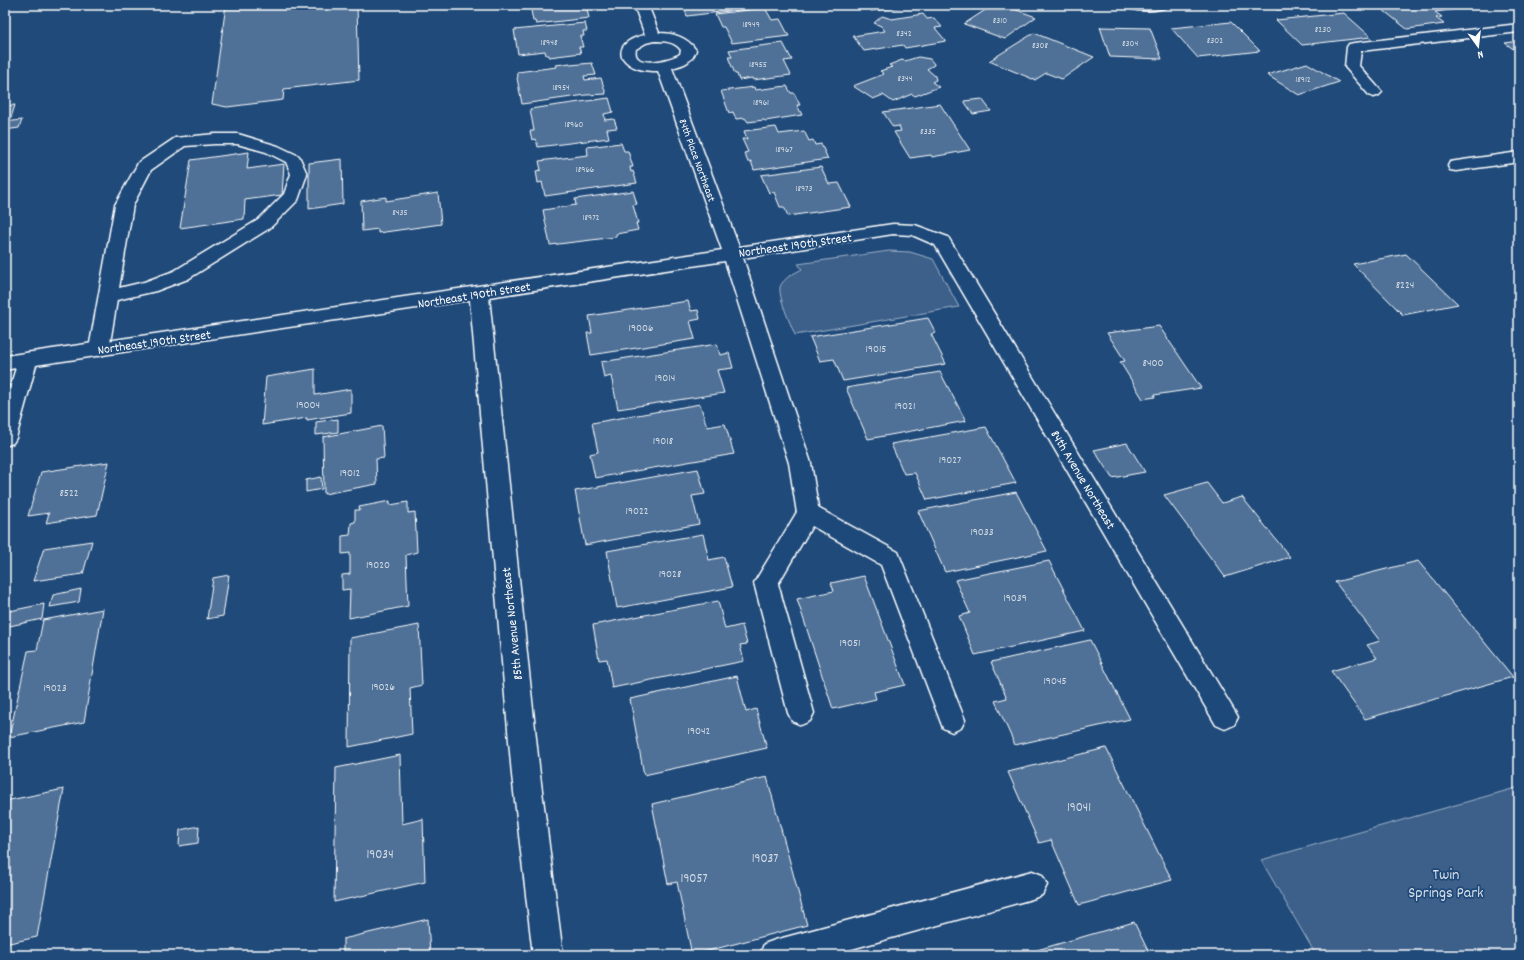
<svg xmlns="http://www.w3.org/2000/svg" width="1524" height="960" viewBox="0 0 1524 960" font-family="Dekko,sans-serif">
<rect width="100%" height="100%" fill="#1f4a7a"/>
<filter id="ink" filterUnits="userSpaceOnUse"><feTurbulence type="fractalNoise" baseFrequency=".025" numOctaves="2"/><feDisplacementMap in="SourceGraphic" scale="8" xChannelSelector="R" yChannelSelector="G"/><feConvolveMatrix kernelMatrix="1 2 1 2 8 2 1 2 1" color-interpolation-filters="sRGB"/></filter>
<g filter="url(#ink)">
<!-- green -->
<path fill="#3c618b" stroke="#9eb0c5" d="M889,251L910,252L933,259L959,307L795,335C791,325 778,297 780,287C783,278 795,273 802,269L798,264Z
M1519,787V955H1316L1261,860Z"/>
<!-- building -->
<path fill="#507197" stroke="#fff" d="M226,5H357L359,80L284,89L283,100L227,107L212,104Z
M530,5H587L582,6L583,10L587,9L589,18L536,24L535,21H533Z
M683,5H743L745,9L687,16Z
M842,5H908V6L871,11L868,6L845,9Z
M993,5H1003L1036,17L1005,39L964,24Z
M1271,5H1317L1277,10Z
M1413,5H1453L1458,9L1435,12L1442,17L1436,18L1444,24L1407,29L1383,10L1414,6Z
M765,8L772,20L780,19L789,36L732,43L724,27H721L715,14Z
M1344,13L1371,37L1302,45L1276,20Z
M923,14L927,19L934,18L942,27L935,28L946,41L905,48L903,45L864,51L853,36L885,31L881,26L874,23L882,16L892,19Z
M1231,22L1260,51L1198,58L1171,28Z
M585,23L587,31H583L584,36H580L583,47H579L581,53L549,57V55H546L545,51L518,54L514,30Z
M1100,27L1150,28L1162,59L1110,57Z
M1034,33L1094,57L1062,79L1046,73L1035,80L989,61Z
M1519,41V53L1505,43Z
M783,43L792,60L784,61L791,75L753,80L752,78L739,80L737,74H735L728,57H732L729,50Z
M918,57L930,59L934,64V65L927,69L935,76L936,80L932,82L939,87L915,96L912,94L893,102L883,95L873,99L853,86L884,74L880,71L892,67L889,65L902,60L905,61Z
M570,63V65L592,63L596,75L584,76L585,80L601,78L606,94L586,95L522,104L517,78L518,77L517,72L557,67L556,65Z
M1307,63L1339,82L1299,95L1267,75Z
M787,86L791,93H794L800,105H797L802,115L765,121L764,120L748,122L745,118L736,119L733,112L729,113L721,91L754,87L755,90Z
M609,98L613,112L604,114L605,119L604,120L614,119L617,128L607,129L609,138L538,147L536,139L532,140L530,131H534L530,109Z
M982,99L991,111L973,114L964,101Z
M940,104L970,150L932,157L931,155L910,158L894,132L901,131L899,126L893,127L883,112Z
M15,105L10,121H5V106Z
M22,120L19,128L5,130V122Z
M776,127L779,134L804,131L809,141L813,140L815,145L821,144L828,159L754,170L751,161L748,162L744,153L748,152L742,139H747L744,131Z
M621,143L624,151H628L633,167H630L631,172L633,171L637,183L545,196L542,182L538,183L536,171L541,170L539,161L588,155L587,147Z
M249,152L247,169L284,164L282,195L245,200L244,219L180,228L191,160Z
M342,159L343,204L309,209V163Z
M821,167L829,184L839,183L851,207L788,216L784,207H780L774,192L769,193L761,175Z
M633,191L637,204L633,205L638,223H636L638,230L616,234V237L550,245L543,210L576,205L575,199Z
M438,193L441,224L378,233V229L362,231L361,201L386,197V201Z
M1406,254L1458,304L1403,315L1353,264Z
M688,301L691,311L698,310L700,319L690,321L695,339L591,355L587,333H592L589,316Z
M928,318L936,333L931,334L946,364L843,381L834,359L820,361L810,337Z
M1159,326L1201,388L1154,395L1155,397L1143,399L1120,362L1125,361L1107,333Z
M717,344L720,355L729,353L733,368L717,370L724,393L618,409L611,376L604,378L601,362Z
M315,369V395L351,389V413L307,420V418L262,425L266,377Z
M940,372L966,421L868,439L846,388Z
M700,404L707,427L725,424L734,454L595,478L590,454L598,452L592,423Z
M338,419V432L316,435V422Z
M382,426L384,458L376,459L377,484L324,494L323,437Z
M986,427L1016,483L927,500L915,473L904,474L891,444Z
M1127,443L1145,472L1112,478L1094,450Z
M109,462L97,515L46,523L49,513L28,516L41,472Z
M698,469L705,494L692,496L699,524L585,545L575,491Z
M321,477L322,489L306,492V480Z
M1207,483L1222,503L1242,497L1290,557L1225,577L1164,495Z
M1016,492L1047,551L945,572L918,511Z
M390,501V505L408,502V513L415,512L417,552L406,555L408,606L349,618L350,589L342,590V575L350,574V553L342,554V536L350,535L351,523L355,522V510H360L359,507Z
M703,534L709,560L724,557L732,587L617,608L607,551Z
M92,541L83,574L33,581L44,548Z
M1049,561L1085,631L975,655L959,616L970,613L955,580Z
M1418,561L1513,677L1365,719L1331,671L1377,658L1367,645L1380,641L1335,582Z
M229,575L223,616L207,619L213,578Z
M864,576L905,685L874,692L876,699L833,709L797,599L834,591L831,583Z
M81,589L79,602L50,607L53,595Z
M718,601L725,629L742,625L747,644L740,645L744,661L612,688L607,659L599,660L593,625Z
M44,604L42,619L5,627V612Z
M103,609L84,722L9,737L28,651L37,650L43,620Z
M419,625L422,685L410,688L412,734L349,747L350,638Z
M1090,640L1130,719L1015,745L995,701L1007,698L991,662Z
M737,676L746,712L756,709L767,748L644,775L630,699Z
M1106,748L1172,880L1079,905L1051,840L1039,843L1008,772Z
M400,755L402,824L423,819L425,882L334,902L336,768Z
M767,777L807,925L692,955L677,882L668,884L652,804Z
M64,789L37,937L5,944V801Z
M199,826L198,843L179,846L180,830Z
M428,919L430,955H343V939Z
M1134,922L1150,955H1039L1037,950Z"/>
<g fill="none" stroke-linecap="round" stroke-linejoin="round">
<defs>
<path id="lane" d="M1519,24V32L1361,51L1359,66L1382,92L1379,95L1374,97L1369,95L1345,67L1347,47L1349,44L1354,43Z
M215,134H238L278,146L299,156L307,174L298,200L270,228L188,279L156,291L117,300L109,349L106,354L99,356L92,354L89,349L115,205L136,167L138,163L175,138ZM215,144H237L266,152L286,162L291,174L284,194L258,220L174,271L144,282L119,288L133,205L151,170L185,146Z
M808,504L816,507L898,552L965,720L961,728L952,732L943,728L881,565L812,526L778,584L814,713L810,721L801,725L792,721L788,713L754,583L800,507Z
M1032,871L1042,875L1047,885L1042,895L1032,899L830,955H760L764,944L775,940Z"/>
<path id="street" d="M634,5H648L659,33C674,33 687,37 696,50C693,62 683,65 672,68L739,247L893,224L915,225L948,237L1238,717L1234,725L1225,729L1216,725L935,245L912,235L893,234L743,258L811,463L819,513L816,519L808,522L800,519L797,513L789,463L725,261L489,297L540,775L563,955H533L512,775L470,300L36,365L16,438L13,443L5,446V403L16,368L5,370V356L722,250L658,71C644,71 630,69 622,57C618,43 635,37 645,35ZM654,41C664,41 674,41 681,50L680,54C671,60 631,70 636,49L646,43Z
M1126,5H1166L1164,8C1153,11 1139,11 1128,8Z
M1519,152V162L1456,171L1450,170L1448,166L1450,162L1456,161Z"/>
</defs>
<!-- lane casing -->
<use href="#lane" stroke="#fff" stroke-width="3"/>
<!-- street casing -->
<use href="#street" stroke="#fff" stroke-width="3"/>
<!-- lane -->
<use href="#lane" fill="#1f4a7a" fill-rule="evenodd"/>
<!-- street -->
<use href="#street" fill="#1f4a7a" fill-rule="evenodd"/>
</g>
</g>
<g text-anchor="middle" stroke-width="3.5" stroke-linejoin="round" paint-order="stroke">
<!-- far-number labels -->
<g font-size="9" fill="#d3dce5">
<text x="1000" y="23">8310</text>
<text x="751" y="27">18949</text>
<text x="1323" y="32">8230</text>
<text x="904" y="36">8342</text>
<text x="1215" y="43">8302</text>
<text x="549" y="45">18948</text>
<text x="1130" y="46">8304</text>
<text x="1040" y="48">8308</text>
<text x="758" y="67">18955</text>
<text x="905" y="81">8344</text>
<text x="1303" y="82">18912</text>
<text x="561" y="90">18954</text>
<text x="761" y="105">18961</text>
<text x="574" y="127">18960</text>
<text x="928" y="134">8335</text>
<text x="784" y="152">18967</text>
<text x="585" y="172">18966</text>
<text x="804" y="191">18973</text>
<text x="400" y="215">8435</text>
<text x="591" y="220">18972</text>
</g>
<!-- far-street labels -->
<g font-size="11" fill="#fff" stroke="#1f4a7a">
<text transform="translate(698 160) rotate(70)" y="4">84th Place Northeast</text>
</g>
<!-- number labels -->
<g font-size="11" fill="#d3dce5">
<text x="1405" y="288">8224</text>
<text x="641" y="331">19006</text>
<text x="876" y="352">19015</text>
<text x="1153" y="366">8400</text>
<text x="665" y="381">19014</text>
<text x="308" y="408">19004</text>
<text x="905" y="409">19021</text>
<text x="663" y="444">19018</text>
<text x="950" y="463">19027</text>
<text x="350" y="476">19012</text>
<text x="69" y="496">8522</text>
<text x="637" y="514">19022</text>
<text x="982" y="535">19033</text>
<text x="378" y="568">19020</text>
<text x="670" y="577">19028</text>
<text x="1015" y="601">19039</text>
<text x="850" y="646">19051</text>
<text x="1055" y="684">19045</text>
<text x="383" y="690">19026</text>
<text x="55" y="691">19023</text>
<text x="699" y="734">19042</text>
</g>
<!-- street labels -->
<g font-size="13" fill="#fff" stroke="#1f4a7a">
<text transform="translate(795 244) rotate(-8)" y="5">Northeast 190th Street</text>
<text transform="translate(474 294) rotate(-9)" y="5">Northeast 190th Street</text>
<text transform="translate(154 341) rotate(-8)" y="5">Northeast 190th Street</text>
<text transform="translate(1084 479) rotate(59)" y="5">84th Avenue Northeast</text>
<text transform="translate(511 624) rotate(-96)" y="5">85th Avenue Northeast</text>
</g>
<!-- near-number labels -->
<g font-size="13" fill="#d3dce5">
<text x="1079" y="811">19041</text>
<text x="380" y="858">19034</text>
<text x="765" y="862">19037</text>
<text x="694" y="882">19057</text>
</g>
<!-- near-park labels -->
<g font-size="16" fill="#d8dfe8" stroke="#1f4a7a">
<text x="1446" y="879">Twin<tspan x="1446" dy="18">Springs Park</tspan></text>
</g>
</g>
<!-- margin -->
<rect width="1524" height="960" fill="none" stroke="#1f4a7a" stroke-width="20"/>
<rect x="10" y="10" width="1504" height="940" fill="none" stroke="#fff" stroke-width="1.5" filter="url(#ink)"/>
<!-- north arrow -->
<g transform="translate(1478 46) rotate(165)" stroke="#1f4a7a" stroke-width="3" paint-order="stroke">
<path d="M0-3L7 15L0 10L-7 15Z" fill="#ffffff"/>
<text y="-6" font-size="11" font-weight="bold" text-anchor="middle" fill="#ffffff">N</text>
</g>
</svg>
